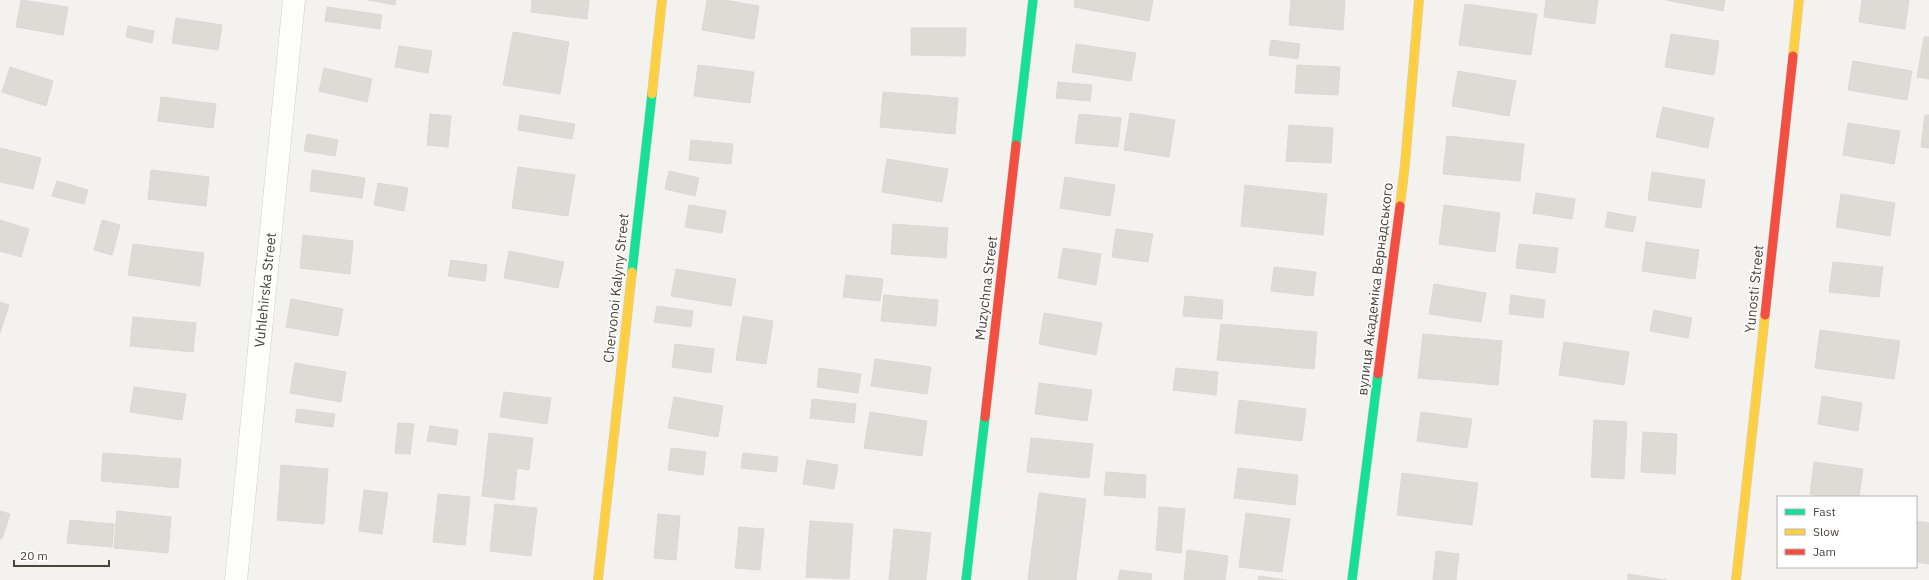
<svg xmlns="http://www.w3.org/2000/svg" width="1929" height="580" viewBox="0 0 1929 580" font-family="'IBM Plex Sans',sans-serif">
<rect width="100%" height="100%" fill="#f4f2ee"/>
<!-- building -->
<path fill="#dedbd6" stroke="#dcd9d4" d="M21,0L68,7L63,35L16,27Z
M368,0H396L395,5Z
M532,0H589L587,19L531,12Z
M707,0H724L759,6L754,39L702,30Z
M1075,0H1153L1149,21L1074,7Z
M1291,0H1345L1343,30L1289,25Z
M1546,0H1598L1595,24L1544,17Z
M1666,0H1725L1723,11Z
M1862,0H1909L1905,29L1859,22Z
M1465,4L1537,14L1531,55L1459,45Z
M327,7L382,15L380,29L325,21Z
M176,18L222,25L218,50L172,43Z
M128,26L154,31L152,43L126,37Z
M911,28H966L965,56L911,55Z
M513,32L569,42L560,94L503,85Z
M1671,34L1719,41L1714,75L1665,67Z
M1924,37H1929V79L1917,77Z
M1271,40L1300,44L1298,59L1269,55Z
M1076,44L1136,53L1131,81L1072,72Z
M399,46L432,51L428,73L395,67Z
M1853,61L1912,71L1907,100L1848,90Z
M698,65L754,72L750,103L694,96Z
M1297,65L1340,67L1338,95L1295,93Z
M10,67L53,81L46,106L2,92Z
M324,68L372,79L367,102L319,91Z
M1458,71L1516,81L1509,116L1452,106Z
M1058,82L1092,85L1090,101L1056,98Z
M883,92L958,98L955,134L880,127Z
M161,97L216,104L213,128L158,121Z
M1663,107L1714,118L1708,148L1656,137Z
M1130,113L1175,120L1169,157L1124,150Z
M430,114L451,116L448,147L427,145Z
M1079,114L1121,118L1118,147L1075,143Z
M520,115L575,124L572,139L518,130Z
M1925,115H1929V148L1921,147Z
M1848,123L1900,131L1894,164L1843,155Z
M1289,125L1333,128L1331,163L1286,161Z
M307,134L338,140L335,156L304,151Z
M1447,136L1524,144L1520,181L1443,174Z
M691,140L733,144L731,164L689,160Z
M0,148L41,158L33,189L0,182Z
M887,159L948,169L942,202L882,192Z
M518,167L575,175L568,216L512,208Z
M151,170L209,177L206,206L148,199Z
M312,170L365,178L362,198L310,191Z
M669,171L699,178L695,196L665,189Z
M1652,172L1705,180L1701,208L1648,200Z
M1065,177L1115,185L1110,216L1060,208Z
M57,181L88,190L84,204L52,196Z
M378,183L408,188L404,211L374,205Z
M1245,185L1327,194L1323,235L1241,226Z
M1536,193L1575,199L1572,219L1533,213Z
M1841,194L1895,203L1890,236L1836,227Z
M689,205L726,211L722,233L685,227Z
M1444,205L1500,213L1495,252L1439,244Z
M1608,212L1636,217L1633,232L1605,227Z
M0,220L29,229L21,257L0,251Z
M102,220L120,225L112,255L94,250Z
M893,224L948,228L946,258L891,254Z
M1116,229L1153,234L1148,262L1112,257Z
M303,235L353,241L350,274L300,268Z
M1646,242L1699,250L1695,279L1642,271Z
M133,244L204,253L200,286L128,275Z
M1519,244L1558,248L1555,273L1516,268Z
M1063,248L1101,254L1096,285L1058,278Z
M509,251L564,262L558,288L504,278Z
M451,260L487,265L485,281L448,276Z
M1833,262L1883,267L1879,297L1829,292Z
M1274,267L1316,272L1313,296L1271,291Z
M676,269L736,279L731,306L671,296Z
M846,275L883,279L880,301L843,297Z
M1434,284L1486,293L1481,322L1429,314Z
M884,295L938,300L936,326L881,321Z
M1511,295L1545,300L1543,318L1509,314Z
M1185,296L1223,300L1222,319L1183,316Z
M291,299L343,309L338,336L286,327Z
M0,302L9,305L0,333Z
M657,306L693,311L691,327L654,322Z
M1654,310L1692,318L1688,338L1650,331Z
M1044,313L1102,323L1096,355L1039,344Z
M743,316L773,321L766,364L736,360Z
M133,317L196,323L193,352L130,346Z
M1221,324L1317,332L1314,369L1217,360Z
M1820,330L1900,341L1894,379L1815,368Z
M1423,334L1502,341L1498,385L1418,378Z
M1564,342L1629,352L1624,385L1559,375Z
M675,344L714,349L711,373L672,367Z
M875,359L931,367L927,394L871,386Z
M295,363L346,372L341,402L290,393Z
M819,368L861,374L858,393L817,387Z
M1176,368L1218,372L1216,395L1173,390Z
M1039,383L1092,390L1087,421L1035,414Z
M134,387L186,394L182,420L130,412Z
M504,392L551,398L547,424L500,417Z
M1822,396L1862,403L1858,431L1818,424Z
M674,397L723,406L718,437L668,428Z
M812,399L856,404L854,423L810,418Z
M1239,400L1306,409L1302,441L1235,433Z
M297,409L335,414L333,427L295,422Z
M870,412L927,421L922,456L864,448Z
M1421,412L1472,419L1467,448L1417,441Z
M1594,420L1627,422L1624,479L1591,477Z
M398,423L414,424L410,454L395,453Z
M430,426L458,430L456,445L427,441Z
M1643,432L1677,434L1675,474L1641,472Z
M489,433L533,438L529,470L517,468L514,500L482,496Z
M1031,438L1093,444L1089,478L1027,472Z
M671,448L706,452L703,475L668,470Z
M103,453L181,459L178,488L101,481Z
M743,453L778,457L776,472L741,468Z
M807,460L838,465L834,489L803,484Z
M1814,462L1863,469L1859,497H1829L1810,494Z
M281,465L328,469L324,524L277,520Z
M1238,468L1298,475L1295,505L1234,498Z
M1106,472L1146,475L1145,498L1104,495Z
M1402,473L1478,483L1472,525L1397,515Z
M364,490L388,493L382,534L359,531Z
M1039,493L1086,499L1076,580H1028Z
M438,494L470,497L465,545L433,542Z
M495,504L537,508L531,556L490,551Z
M1159,507L1185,509L1181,553L1156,550Z
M0,511L10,514L2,539H0Z
M117,511L171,517L168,553L114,548Z
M1246,513L1290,519L1282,572L1239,567Z
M658,514L680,516L676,560L654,558Z
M70,520L114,524L112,547L67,543Z
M810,521L853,524L849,579L806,577Z
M1916,521L1929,523V564L1916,562Z
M739,527L764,529L760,570L735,568Z
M894,529L931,533L926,580H889Z
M1187,550L1228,556L1225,580H1184Z
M1436,551L1459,554L1456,580H1433Z
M1120,570L1152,574L1151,580H1118Z
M1628,574L1666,580H1628Z
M1259,576L1287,580H1258Z"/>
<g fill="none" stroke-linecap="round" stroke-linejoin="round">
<defs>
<path id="street" d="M236,580L294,0"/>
<path id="fast" d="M1016,145L1033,0
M632,272L652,94
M966,580L985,417
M1352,580L1378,374"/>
<path id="slow" d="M1793,56L1799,0
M652,94L662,0
M1400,206L1405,164L1419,0
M598,580L632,272
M1736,580L1765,315"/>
<path id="jam" d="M1765,315L1793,56
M1378,374L1400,206
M985,417L1016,145"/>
</defs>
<!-- street casing -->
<use href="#street" stroke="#d2d0cb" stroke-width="23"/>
<!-- fast casing -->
<use href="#fast" stroke="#d3cfc5" stroke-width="10"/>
<!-- slow casing -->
<use href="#slow" stroke="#d3cfc5" stroke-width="10"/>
<!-- jam casing -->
<use href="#jam" stroke="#d3cfc5" stroke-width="10"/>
<!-- street -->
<use href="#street" stroke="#fdfdfc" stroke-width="22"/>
<!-- fast -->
<use href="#fast" stroke="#16e098" stroke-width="9"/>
<!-- slow -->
<use href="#slow" stroke="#ffcf43" stroke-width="9"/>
<!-- jam -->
<use href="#jam" stroke="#f24e42" stroke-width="9"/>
</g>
<g text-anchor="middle" stroke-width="3" stroke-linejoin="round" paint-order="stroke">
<!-- street labels -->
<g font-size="14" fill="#4b4439" stroke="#fff">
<text transform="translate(616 288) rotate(-84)" y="5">Chervonoi Kalyny Street</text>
<text transform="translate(986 288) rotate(-83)" y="5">Muzychna Street</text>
<text transform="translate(1375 289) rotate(-83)" y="5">вулиця Академіка Вернадського</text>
<text transform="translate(1754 289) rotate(-84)" y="5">Yunosti Street</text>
<text transform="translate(265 290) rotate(-84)" y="5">Vuhlehirska Street</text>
</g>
</g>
<!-- legend -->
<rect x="1777" y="496" width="140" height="72" fill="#ffffff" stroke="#b7b4b0"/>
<rect x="1785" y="509" width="20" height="6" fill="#16e098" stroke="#b7b4b0"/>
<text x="1813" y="516" font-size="12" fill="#4b4439">Fast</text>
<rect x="1785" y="529" width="20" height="6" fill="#ffcf43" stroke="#b7b4b0"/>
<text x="1813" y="536" font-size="12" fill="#4b4439">Slow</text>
<rect x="1785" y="549" width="20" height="6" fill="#f24e42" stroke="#b7b4b0"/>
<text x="1813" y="556" font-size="12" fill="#4b4439">Jam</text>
<!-- scale -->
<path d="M14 560v6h95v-6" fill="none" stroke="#4b4439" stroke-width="2"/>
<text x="20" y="560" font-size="12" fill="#4b4439" stroke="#ffffff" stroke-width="3" paint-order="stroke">20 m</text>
</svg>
